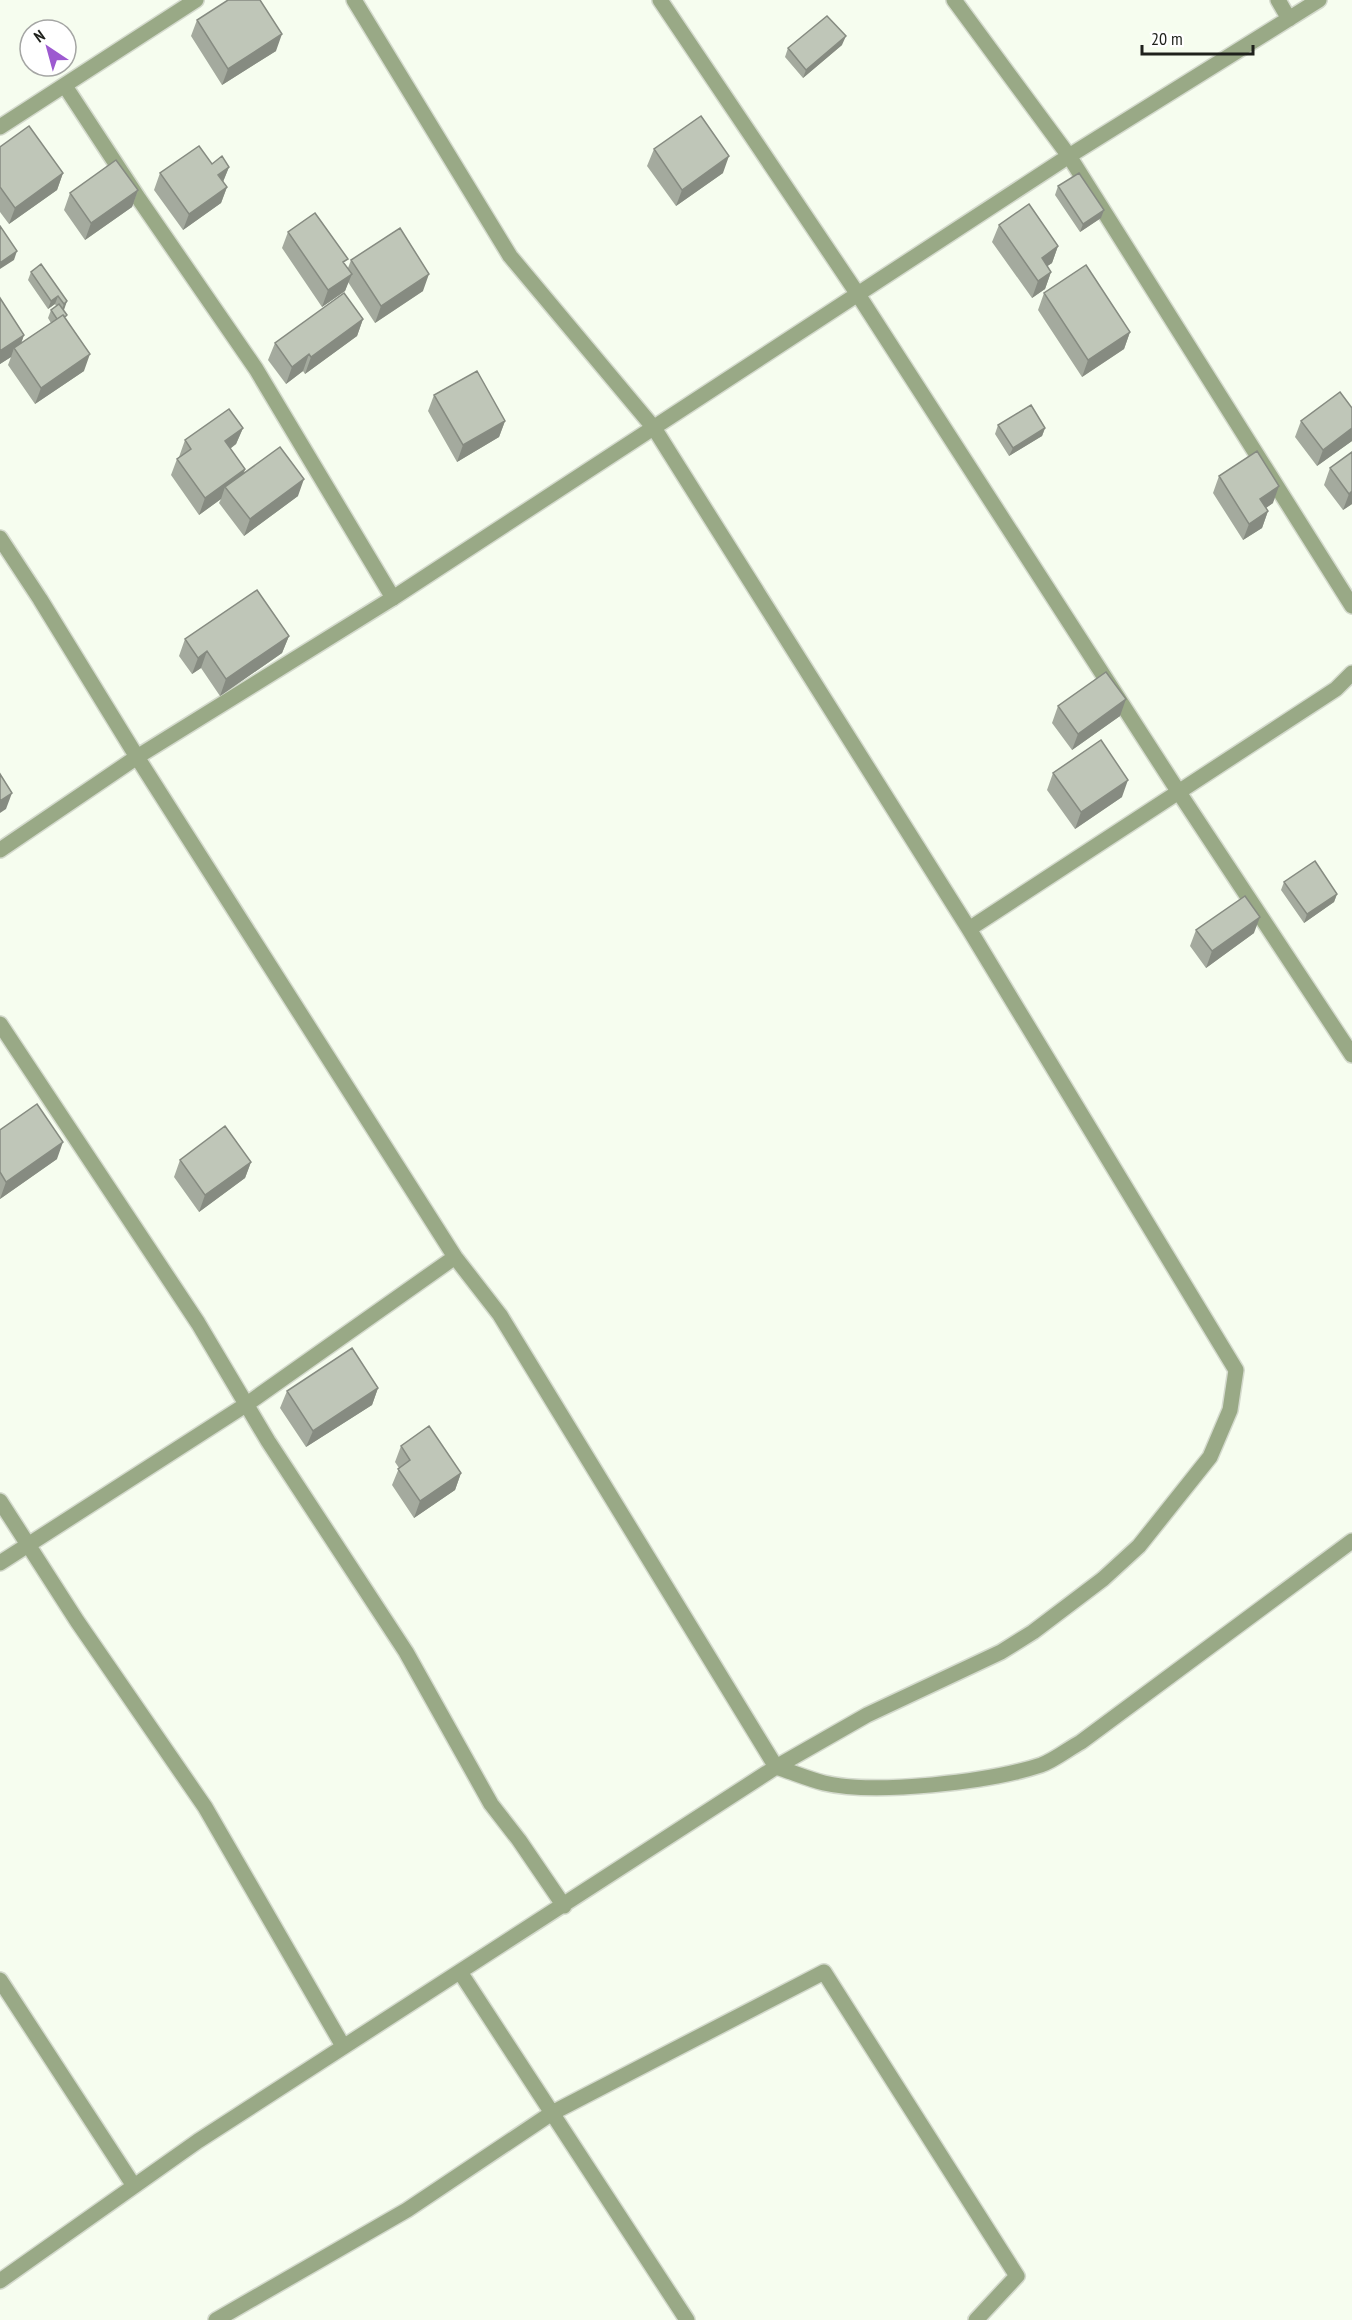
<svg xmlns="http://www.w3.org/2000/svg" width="1352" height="2320" viewBox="0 0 1352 2320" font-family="'PT Sans Narrow',sans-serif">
<rect width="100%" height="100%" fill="#f6fdef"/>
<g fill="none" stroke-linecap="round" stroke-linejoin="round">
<defs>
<path id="service" d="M65,86L139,199L256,369L393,598"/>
<path id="minor" d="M660,0L857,293L1178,791L1352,1055
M954,0L1069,156L1352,606
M1278,0L1289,19
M0,127L196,0
M0,538L40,599L137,757L455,1257L500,1315L776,1767C792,1772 808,1779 824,1783C875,1795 990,1782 1041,1765C1055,1760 1068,1749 1081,1742L1352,1541
M0,850L137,757L393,598L1069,156L1319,0
M969,929L1336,689L1352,673
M0,1024L198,1323L268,1441L406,1652L491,1804L519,1840L564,1906
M0,1501L77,1621L205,1807L343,2046
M0,1563L247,1404L455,1257
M460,1972L687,2320
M0,1980L134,2186
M0,2281L198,2141L776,1767L867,1715L1001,1652L1033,1632L1103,1579L1139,1546L1210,1457L1230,1410L1236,1370L969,929L654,428L510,256L354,0
M216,2320L407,2210L552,2113L824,1972L1017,2276L976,2320"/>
</defs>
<!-- service casing -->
<use href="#service" stroke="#d4dacd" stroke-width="18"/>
<!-- minor casing -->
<use href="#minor" stroke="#d4dacd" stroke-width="18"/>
<!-- service -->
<use href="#service" stroke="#99a986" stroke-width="15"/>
<!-- minor -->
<use href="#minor" stroke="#99a986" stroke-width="15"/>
</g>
<!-- wall -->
<path fill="#a4aa9e" d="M197,20L276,51L222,85L191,36Z
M842,45L803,78L785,57L788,48Z
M0,147L63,173L57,190L9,224L0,212Z
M654,149L723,173L676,206L647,166Z
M212,164L229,167L223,182L227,187L221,203L183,230L154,190L160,173Z
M1058,186L1104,210L1101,218L1080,232L1055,195Z
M138,190L132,207L85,240L64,210L70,193Z
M999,225L1058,246L1052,263L1047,266L1051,272L1045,289L1032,298L992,242Z
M288,232L348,268L351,260L423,291L375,323L348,282L345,291L322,307L282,248Z
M31,272L67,301L63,310L84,371L35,404L8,365L11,357L0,364V298L24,335L21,343L51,323L48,318L51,310L56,306L55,304L48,309L28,280Z
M1044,293L1130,332L1124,349L1082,377L1038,310Z
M363,319L357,336L305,374L303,371L286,384L268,360L275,343Z
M434,395L505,421L499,437L457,462L428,411Z
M1352,408V441L1317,466L1295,437L1301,421Z
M998,425L1045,428L1042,436L1009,456L995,434Z
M243,428L236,444L230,449L245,469L244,473L298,496L244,536L219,503L221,499L199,515L171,475L177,459L179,457L185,440Z
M1352,452V504L1343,510L1324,485L1330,468Z
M1219,476L1273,503L1266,508L1268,511L1262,528L1243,540L1213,493Z
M289,636L282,653L220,696L201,668L192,674L179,656L185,639Z
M1058,706L1120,716L1072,750L1052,723Z
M1053,773L1122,797L1075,829L1047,790Z
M1284,882L1337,894L1334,902L1304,923L1281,890Z
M1196,930L1254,933L1206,968L1190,946Z
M0,1130L57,1159L0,1199Z
M180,1160L251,1162L245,1178L199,1212L174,1177Z
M378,1388L372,1405L306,1447L280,1408L287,1391Z
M401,1446L461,1473L455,1490L414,1518L392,1485L399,1468L395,1462Z"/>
<!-- shaded-wall -->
<path fill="#868b81" d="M282,34L276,51L222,85L228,69Z
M846,36L842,45L803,78L806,70Z
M729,156L723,173L676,206L682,190Z
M229,167L222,184L218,175Z
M63,173L57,190L9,224L15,208Z
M227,187L221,203L183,230L189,214Z
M138,190L132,207L85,240L91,223Z
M1104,210L1101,218L1080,232L1083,224Z
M1058,246L1052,263L1036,274L1042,258Z
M17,251L14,260L0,269V263Z
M1051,272L1045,289L1032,298L1038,281Z
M352,274L345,291L322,307L328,290Z
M429,274L423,291L375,323L381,306Z
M58,296L55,304L48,309L51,301Z
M67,301L64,310L61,312L64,304Z
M363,319L357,336L305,374L311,357Z
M1130,332L1124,349L1082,377L1088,360Z
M24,335L18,352L14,348L11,357L0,364V351Z
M90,354L84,371L35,404L41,388Z
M309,354L303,371L286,384L292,367Z
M505,421L499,437L457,462L463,445Z
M243,428L236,444L219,457L225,441Z
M1045,428L1042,436L1009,456L1013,448Z
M1352,428V441L1317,466L1323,450Z
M245,469L239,486L225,487L221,499L199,515L205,498Z
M304,479L298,496L244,536L250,519Z
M1279,486L1273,503L1254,516L1260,499Z
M1352,491V504L1343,510L1349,494Z
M1268,511L1262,528L1243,540L1249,524Z
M289,636L282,653L220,696L226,679Z
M207,651L201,668L192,674L198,658Z
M1126,699L1120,716L1072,750L1078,734Z
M1128,780L1122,797L1075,829L1081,812Z
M12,793L6,809L0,813V801Z
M1337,894L1334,902L1304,923L1307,914Z
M1260,917L1254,933L1206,968L1212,951Z
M63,1142L57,1159L0,1199L6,1182Z
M251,1162L245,1178L199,1212L205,1195Z
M378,1388L372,1405L306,1447L313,1431Z
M461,1473L455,1490L414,1518L420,1501Z"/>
<!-- building -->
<path fill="#bfc6b8" stroke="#868b81" stroke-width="1.5" d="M228,0H260L282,34L228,69L197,20Z
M827,16L846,36L806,70L788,48Z
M701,116L729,156L682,190L654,149Z
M29,126L63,173L15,208L0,187V147Z
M199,146L212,164L222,156L229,167L218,175L227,187L189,214L160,173Z
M116,160L138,190L91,223L70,193Z
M1079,173L1104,210L1083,224L1058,186Z
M1029,204L1058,246L1042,258L1051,272L1038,281L999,225Z
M315,213L348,259L343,262L352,274L328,290L288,232Z
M0,226L17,251L0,263Z
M400,228L429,274L381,306L351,260Z
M41,264L67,301L64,304L58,296L51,301L31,272Z
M1086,265L1130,332L1088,360L1044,293Z
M344,293L363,319L311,357L309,354L292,367L275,343Z
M0,298L24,335L0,351Z
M59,304L67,315L65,317L63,315L57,319L51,310Z
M63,315L90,354L41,388L14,348Z
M477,371L505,421L463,445L434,395Z
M1340,392L1352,408V428L1323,450L1301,421Z
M1031,405L1045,428L1013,448L998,425Z
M229,409L243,428L225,441L245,469L205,498L177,459L191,449L185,440Z
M280,447L304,479L250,519L225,487Z
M1257,451L1279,486L1260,499L1268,511L1249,524L1219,476Z
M1352,452V491L1349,494L1330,468Z
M257,590L289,636L226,679L207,651L198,658L185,639Z
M1106,672L1126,699L1078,734L1058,706Z
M1101,740L1128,780L1081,812L1053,773Z
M0,774L12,793L0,801Z
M1315,861L1337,894L1307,914L1284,882Z
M1245,896L1260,917L1212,951L1196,930Z
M37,1104L63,1142L6,1182L0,1172V1130Z
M225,1126L251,1162L205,1195L180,1160Z
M352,1348L378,1388L313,1431L287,1391Z
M429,1426L461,1473L420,1501L398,1469L410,1460L401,1446Z"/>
<!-- north arrow -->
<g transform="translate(48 48) rotate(324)"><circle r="28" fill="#ffffff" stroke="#a5a6a4" stroke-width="1.5"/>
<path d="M0-4.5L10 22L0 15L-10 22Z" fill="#9d5ad0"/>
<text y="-9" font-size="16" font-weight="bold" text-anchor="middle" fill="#1f211c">N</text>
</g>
<!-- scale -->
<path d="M1142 45v9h111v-9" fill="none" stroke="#1f211c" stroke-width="3"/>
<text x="1151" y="45" font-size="18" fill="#1f211c" stroke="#ffffff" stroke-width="4.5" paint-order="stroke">20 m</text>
</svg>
